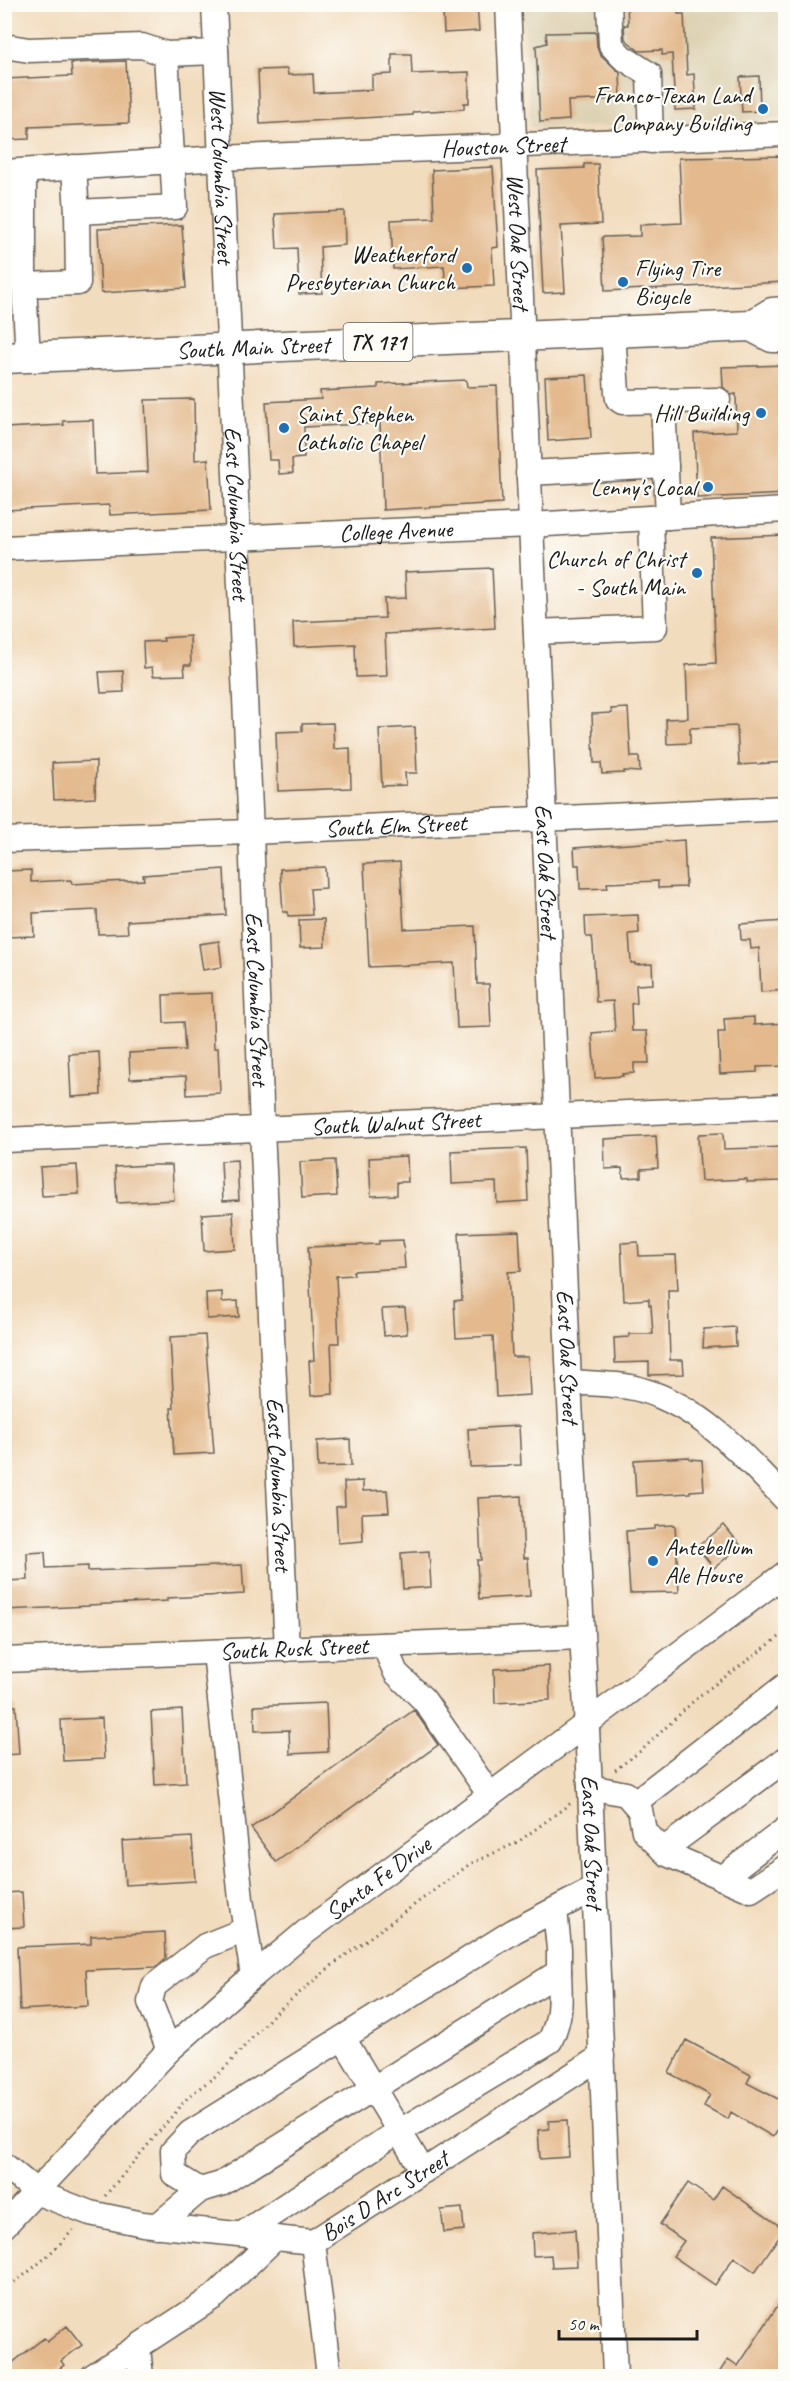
<svg xmlns="http://www.w3.org/2000/svg" width="790" height="2381" viewBox="0 0 790 2381" font-family="Caveat,sans-serif">
<rect width="100%" height="100%" fill="#fdfcf7"/>
<filter id="ink" filterUnits="userSpaceOnUse"><feTurbulence type="fractalNoise" baseFrequency=".0167" numOctaves="2"/><feDisplacementMap in="SourceGraphic" scale="12" xChannelSelector="R" yChannelSelector="G"/><feConvolveMatrix kernelMatrix="1 2 1 2 8 2 1 2 1" color-interpolation-filters="sRGB"/></filter>
<filter id="wash" filterUnits="userSpaceOnUse"><feTurbulence type="fractalNoise" baseFrequency=".008" numOctaves="4" result="noise"/><feDisplacementMap in="SourceGraphic" scale="24" xChannelSelector="R" yChannelSelector="G"/><feGaussianBlur stdDeviation="1.35" result="paint"/><feColorMatrix in="noise" values="0 0 0 0 0 0 0 0 0 0 0 0 0 0 0 0 0 1.4 0 .05"/><feComposite in="paint" operator="in"/></filter>
<g filter="url(#wash)">
<rect width="100%" height="100%" fill="#f2dcbe"/>
<!-- built -->
<path fill="#ded2b4" d="M523,5H785V119L537,129L530,127Z"/>
<g id="blocks">
<!-- building -->
<path fill="#e3b98d" d="M449,4H477L479,31L444,33L443,12H450Z
M627,4H678V14H684L687,75L694,74L696,109L675,110L672,54L662,55V50L639,51L625,39L624,25H628Z
M596,32L597,46L600,54L620,73L621,99L568,101L569,120L540,122L536,46L547,43L546,33Z
M392,54H411L412,74L469,72V103H464V109L413,112V115L260,124L258,70L287,69L288,75L313,74L314,93L372,90V75L392,74Z
M126,61L129,123L29,127V139L4,140V79L72,76L71,63Z
M759,76L760,111L742,112L740,77Z
M786,156V282L605,291L602,237L640,236V225L682,223L679,158Z
M584,164H598L601,224L561,226L565,292L543,293L537,170L584,168Z
M493,167L498,247L492,248L494,286L446,288L444,266L393,269L391,220L434,218L432,170Z
M344,211L345,245L320,247L322,293L299,294L297,248L277,249L275,214Z
M182,225L186,288L101,293L98,229Z
M786,365V494L697,498L694,433L737,431L736,394L731,395L723,387L722,367Z
M587,375L591,438L548,441L545,377Z
M466,380L467,387L497,386L502,503L383,510L380,423L304,427V458L292,459L293,473L279,474L278,460H269L266,402L321,399L320,391L378,388V384Z
M194,399L195,460L208,459L211,510L110,515L109,505L4,510V428L64,425L63,421L93,420L95,474L148,472L145,400Z
M786,535V762L739,765L737,726L690,728V743L667,744L666,719L688,718L686,665L716,663L711,538Z
M492,568L495,628L385,634L387,676L356,677L355,644L294,647L293,622L385,618L384,599L406,598L405,572Z
M190,636L191,665H184L185,675L153,676L152,667L144,668L143,642L164,641L163,638Z
M123,671L124,692L101,693L99,672Z
M628,708L631,757H639L640,772L624,771V773L602,774L601,763H594L592,714L612,713L611,709Z
M333,723L334,749L350,748L351,788L278,791L276,732L302,731V724Z
M415,727L417,773H405L406,785L382,786L379,729Z
M96,761L95,798L54,800L52,763Z
M684,840L686,887L658,888V881L607,883L608,888L580,889L579,865H575L574,848Z
M400,862L404,929L475,926L477,984H489L491,1027L457,1028L454,963L369,967L364,864Z
M325,867L326,888L310,889L312,915L288,916V912H283L280,869Z
M224,869L226,915L127,921L128,933L98,934L97,910L33,913L34,936L4,937V871L31,870V882L71,880L72,884L144,880L143,875Z
M638,915L639,933L629,934L631,963H635V965L652,964L653,984L636,985L637,1003L631,1004L632,1031H647L649,1063H634V1073L622,1074L623,1076L595,1078L592,1033L615,1031L613,1001L596,1002L593,944L592,937H586L585,917Z
M324,919L325,947L300,948L299,920Z
M786,921V990L761,992L759,948L751,949L750,940H741L740,924Z
M219,941L222,967L203,970L199,944Z
M212,993L214,1048H218L220,1093L187,1095L186,1076L130,1079L129,1053L185,1050L183,1022L164,1023L163,995Z
M754,1017V1025L786,1023V1066L757,1067V1072L720,1074L718,1032H725L724,1019Z
M99,1052L101,1095L71,1097L69,1054Z
M723,1133L724,1149L782,1147L784,1181L747,1182V1179L701,1181L698,1137L699,1134Z
M656,1136L658,1168L641,1169V1177L623,1178L622,1168L605,1169L604,1139Z
M526,1148L528,1201L497,1203L496,1182L452,1184L451,1151Z
M407,1156L408,1182H397V1195L371,1196L369,1158Z
M237,1160L239,1200L223,1201L221,1161Z
M335,1160L337,1196L302,1198L300,1162Z
M77,1165L79,1194L42,1196L40,1167Z
M150,1165H172L174,1200L117,1203L115,1167Z
M233,1212L235,1249L204,1251L202,1214Z
M519,1231L521,1271L508,1272L512,1357H528L530,1395L496,1397L493,1336L456,1338L454,1301L462,1300L459,1233Z
M403,1240L405,1268L353,1271L354,1275L336,1276L339,1343H331L333,1394L311,1396L309,1361L314,1360L308,1247L379,1244V1241Z
M638,1242L639,1256L676,1255L678,1290H668L670,1360H683L684,1374L649,1375V1362L615,1363L614,1338L629,1337V1334H653L651,1305H649V1299L624,1301L621,1243Z
M222,1292V1302L238,1301L239,1317L207,1319L206,1293Z
M405,1308L407,1334L384,1336L382,1309Z
M735,1327L736,1346L703,1348L704,1329Z
M205,1335L214,1453L174,1455L171,1408H174L170,1337Z
M519,1426L521,1465L470,1467L468,1429Z
M350,1439L351,1466L318,1467L317,1441Z
M689,1457L690,1459L702,1460L704,1490L690,1491V1493L636,1496L634,1460Z
M363,1481V1491L387,1490L389,1512L362,1513L363,1541L338,1543L336,1507L345,1506L344,1482Z
M521,1496L524,1558H528L530,1596L479,1599L477,1560H481L478,1498Z
M675,1525L679,1592L630,1593L626,1531L655,1529V1526Z
M724,1525L741,1546L714,1568L697,1547Z
M429,1551L431,1587L403,1589L401,1553Z
M45,1552L46,1568L88,1566V1571L242,1565L244,1594L167,1598V1601L89,1605V1606L4,1610V1581L28,1580L27,1553Z
M549,1666L550,1700L495,1703L494,1669Z
M326,1703L328,1752L290,1754L289,1730L255,1731L254,1706Z
M4,1706H16L19,1754L4,1755Z
M182,1710L186,1783L155,1785L151,1712Z
M414,1710L438,1745L276,1862L251,1828Z
M102,1718L104,1759L63,1761L61,1720Z
M192,1837L195,1881L125,1885L122,1841Z
M22,1892L24,1927L4,1928V1893Z
M165,1932L166,1958L156,1967L86,1970L88,2006L20,2010L17,1947L91,1944V1936Z
M686,2040L751,2075L747,2083L786,2103V2116L773,2137L731,2112L728,2119L704,2106L710,2095L669,2073Z
M567,2120L569,2157L540,2159L538,2130L549,2129V2121Z
M688,2183L713,2200L722,2186L784,2229L755,2272L734,2257L715,2285L673,2256L684,2241L660,2224Z
M462,2208L464,2230L444,2232L441,2210Z
M575,2230L577,2266L552,2267L551,2255L533,2256L532,2233Z
M786,2293V2376H717L728,2359L738,2366Z
M67,2326L82,2345L61,2361L64,2365L50,2376H14L7,2367L44,2338L47,2342Z"/>
</g>
</g>
<g filter="url(#ink)">
<use href="#blocks" fill-opacity="0" stroke="#675f55" stroke-width="1.5"/>
<g fill="none" stroke-linecap="round" stroke-linejoin="round">
<defs>
<g id="minor">
<path id="s1" d="M214,4L251,832L262,1130L287,1649"/>
<path id="s2" d="M508,4L569,1382L590,1787L615,2376"/>
<path d="M609,4L611,45L622,57L649,74L651,141"/>
<path d="M4,46L29,50L142,46L166,54L216,52"/>
<path d="M74,167L77,212L175,207L166,54"/>
<path d="M24,171V285L28,357"/>
<path id="s3" d="M4,172L220,158L786,134"/>
<path d="M24,285L78,283L77,212"/>
<path d="M613,332L617,393L618,399L622,402L718,400"/>
<path d="M663,402L668,517"/>
<path d="M528,473L666,466"/>
<path id="s4" d="M4,548L530,525L786,510"/>
<path d="M536,632L655,627L651,519"/>
<path id="s5" d="M4,840L251,832L786,808"/>
<path id="s6" d="M4,1140L786,1106"/>
<path d="M569,1382C592,1384 620,1383 642,1390C701,1407 745,1456 786,1500"/>
<path d="M384,1645L396,1673L424,1700L490,1795"/>
<path d="M215,1652L241,1899L253,1976"/>
<path id="s7" d="M4,1660L581,1637"/>
<path d="M590,1787L626,1794L640,1810L644,1831L667,1854L751,1890L786,1867"/>
<path d="M634,1803L786,1685"/>
<path d="M663,1850L786,1759"/>
<path d="M722,1878L786,1829"/>
<path d="M555,1910L559,1949V1972L221,2184L200,2190L174,2174L173,2151L190,2133L514,1931L594,1889"/>
<path d="M343,2038L423,2171"/>
<path d="M169,2050L150,2002L154,1986L205,1946L245,1930"/>
<path id="s8" d="M4,2165L38,2193L90,2213L143,2224L313,2242L602,2056"/>
<path id="s9" d="M4,2226L169,2050L253,1976L307,1931L586,1724L786,1573"/>
<path d="M157,2226L200,2190"/>
<path d="M242,2234L385,2140L550,2041C562,2015 560,1999 559,1972"/>
<path d="M313,2242L329,2376"/>
<path d="M138,2348L141,2376"/>
<path d="M93,2376L215,2296L275,2238"/>
</g>
<g id="major">
<path d="M751,326L772,337H786"/>
<path id="s10" d="M4,358L751,326L772,313L786,312"/>
</g>
</defs>
<!-- minor casing -->
<use href="#minor" stroke="#675f55" stroke-width="27"/>
<!-- major casing -->
<use href="#major" stroke="#675f55" stroke-width="33"/>
<!-- path -->
<path stroke="#675f55" stroke-width="3" stroke-dasharray="1.5 4.5" stroke-linecap="butt" d="M615,1770L642,1750L699,1696L786,1632
M105,2196L189,2096L221,2072L273,2015L335,1963L470,1864L518,1842L571,1803
M4,2289C31,2272 53,2252 74,2229"/>
<!-- minor -->
<use href="#minor" stroke="#fff" stroke-width="24"/>
<!-- major -->
<use href="#major" stroke="#fff" stroke-width="30"/>
</g>
</g>
<!-- markers -->
<g fill="#1f6fb2" stroke="#fdfcf7" stroke-width="2">
<circle cx="763" cy="109" r="6"/>
<circle cx="467" cy="268" r="6"/>
<circle cx="623" cy="282" r="6"/>
<circle cx="761" cy="413" r="6"/>
<circle cx="284" cy="428" r="6"/>
<circle cx="708" cy="487" r="6"/>
<circle cx="697" cy="573" r="6"/>
<circle cx="653" cy="1561" r="6"/>
</g>
<g text-anchor="middle" stroke-width="4.5" stroke-linejoin="round" paint-order="stroke">
<!-- shield labels -->
<rect fill="#fdfcf7" stroke="#605f5e" stroke-width="1.5" x="343.5" y="323" width="69" height="38" rx="4.5"/>
<g font-size="22" font-weight="bold" fill="#1c1c1c">
<text x="378" y="350">TX 171</text>
</g>
<!-- poi labels -->
<g font-size="24" fill="#1c1c1c" stroke="#fdfcf7" text-anchor="end">
<text x="751" y="103">Franco-Texan Land<tspan x="751" dy="28">Company Building</tspan></text>
<text x="455" y="262">Weatherford<tspan x="455" dy="28">Presbyterian Church</tspan></text>
<text x="635" y="276" text-anchor="start">Flying Tire<tspan x="635" dy="28">Bicycle</tspan></text>
<text x="749" y="421">Hill Building</text>
<text x="296" y="422" text-anchor="start">Saint Stephen<tspan x="296" dy="28">Catholic Chapel</tspan></text>
<text x="696" y="495">Lenny's Local</text>
<text x="685" y="567">Church of Christ<tspan x="685" dy="28">- South Main</tspan></text>
<text x="665" y="1555" text-anchor="start">Antebellum<tspan x="665" dy="28">Ale House</tspan></text>
</g>
<!-- street labels -->
<g font-size="24" fill="#1c1c1c" stroke="#fdfcf7">
<text dy="8" stroke="none"><textPath href="#s3" startOffset="500">Houston Street</textPath></text>
<text dy="8" stroke="none"><textPath href="#s1" startOffset="172">West Columbia Street</textPath></text>
<text dy="8" stroke="none"><textPath href="#s2" startOffset="238">West Oak Street</textPath></text>
<text dy="8" stroke="none"><textPath href="#s10" startOffset="249">South Main Street</textPath></text>
<text dy="8" stroke="none"><textPath href="#s1" startOffset="510">East Columbia Street</textPath></text>
<text dy="8" stroke="none"><textPath href="#s4" startOffset="392">College Avenue</textPath></text>
<text dy="8" stroke="none"><textPath href="#s5" startOffset="392">South Elm Street</textPath></text>
<text dy="8" stroke="none"><textPath href="#s2" startOffset="868">East Oak Street</textPath></text>
<text dy="8" stroke="none"><textPath href="#s1" startOffset="996">East Columbia Street</textPath></text>
<text dy="8" stroke="none"><textPath href="#s6" startOffset="392">South Walnut Street</textPath></text>
<text dy="8" stroke="none"><textPath href="#s2" startOffset="1354">East Oak Street</textPath></text>
<text dy="8" stroke="none"><textPath href="#s1" startOffset="1482">East Columbia Street</textPath></text>
<text dy="8" stroke="none"><textPath href="#s7" startOffset="290">South Rusk Street</textPath></text>
<text dy="8" stroke="none"><textPath href="#s2" startOffset="1840">East Oak Street</textPath></text>
<text dy="8" stroke="none"><textPath href="#s9" startOffset="512">Santa Fe Drive</textPath></text>
<text dy="8" stroke="none"><textPath href="#s8" startOffset="410">Bois D Arc Street</textPath></text>
</g>
</g>
<!-- margin -->
<rect width="790" height="2381" fill="none" stroke="#fdfcf7" stroke-width="24"/>
<!-- scale -->
<path d="M559 2330v9h138v-9" fill="none" stroke="#1c1c1c" stroke-width="3"/>
<text x="568" y="2330" font-size="18" fill="#1c1c1c" stroke="#fdfcf7" stroke-width="4.5" paint-order="stroke">50 m</text>
</svg>
